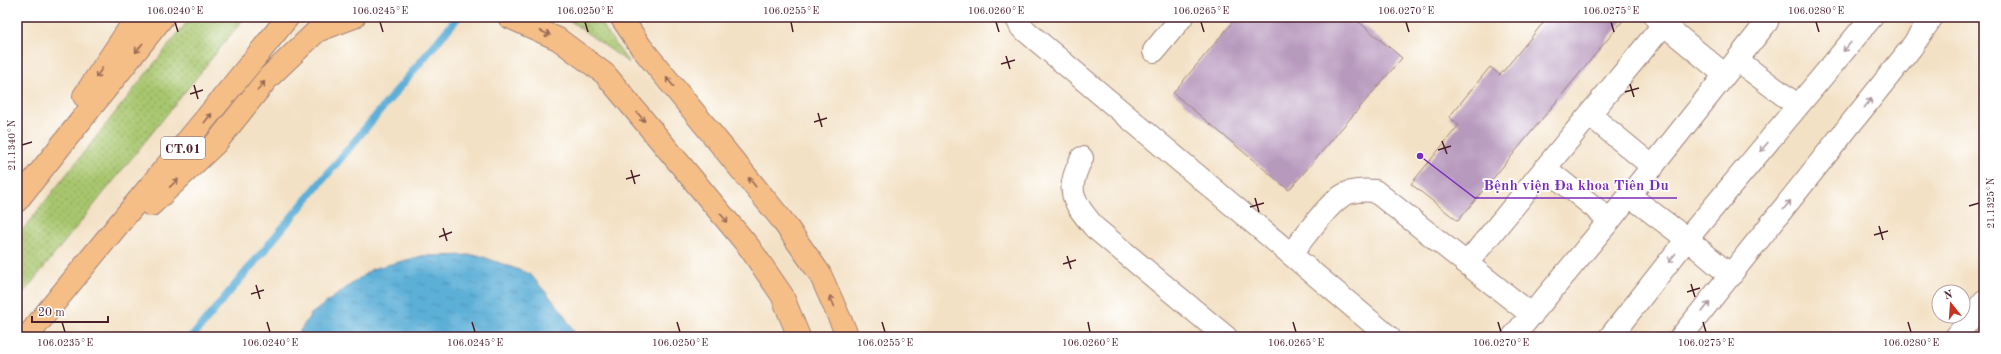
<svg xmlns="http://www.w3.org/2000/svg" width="2001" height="354" viewBox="0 0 2001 354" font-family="'Old Standard TT',serif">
<defs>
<pattern id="grass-dots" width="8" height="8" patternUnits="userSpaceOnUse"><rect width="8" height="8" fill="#a7c66d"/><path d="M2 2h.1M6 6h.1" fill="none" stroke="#8aa05a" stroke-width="1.8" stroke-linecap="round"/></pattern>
<pattern id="water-ripples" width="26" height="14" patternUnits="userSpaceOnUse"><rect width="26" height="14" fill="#5cafd7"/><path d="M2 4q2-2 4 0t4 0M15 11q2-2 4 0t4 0" fill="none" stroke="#4e8eaf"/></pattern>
</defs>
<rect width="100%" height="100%" fill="#fff"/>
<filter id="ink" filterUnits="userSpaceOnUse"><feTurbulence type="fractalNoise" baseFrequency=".025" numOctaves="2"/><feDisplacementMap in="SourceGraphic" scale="8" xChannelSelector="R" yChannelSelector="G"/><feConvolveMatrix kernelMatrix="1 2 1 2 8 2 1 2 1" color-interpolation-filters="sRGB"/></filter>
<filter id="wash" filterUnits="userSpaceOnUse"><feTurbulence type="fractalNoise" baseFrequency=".012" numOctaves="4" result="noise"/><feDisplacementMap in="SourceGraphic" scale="16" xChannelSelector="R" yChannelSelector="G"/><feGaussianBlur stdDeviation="0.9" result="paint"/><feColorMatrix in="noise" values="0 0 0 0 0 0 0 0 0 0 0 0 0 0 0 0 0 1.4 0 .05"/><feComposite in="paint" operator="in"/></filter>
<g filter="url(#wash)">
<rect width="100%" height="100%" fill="#f3e1c5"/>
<!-- grass -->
<path fill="url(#grass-dots)" stroke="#78724c" d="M191,17H245L17,301V237Z
M564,17H596L629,63L572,22Z"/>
<!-- water -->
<path fill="url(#water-ripples)" stroke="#536781" d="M478,255L530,274L561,310L577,337H296L311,314L372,269L422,256Z"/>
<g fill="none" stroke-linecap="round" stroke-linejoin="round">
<!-- stream -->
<path stroke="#5cafd7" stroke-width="8" d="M192,337L458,17"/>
</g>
<g id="blocks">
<!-- building -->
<path fill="#b799bd" d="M1237,17H1353L1402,58L1289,190L1173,93Z
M1548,17H1626L1458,221L1411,184L1459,125L1449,117L1490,67L1500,75Z"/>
</g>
</g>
<g filter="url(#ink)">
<use href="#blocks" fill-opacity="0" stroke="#9e8078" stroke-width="1"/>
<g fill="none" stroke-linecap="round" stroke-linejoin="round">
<defs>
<path id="minor" d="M1016,17L1021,27L1389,337
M1655,17L1725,75
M1154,51L1182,17
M1737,60L1798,106
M1590,115L1653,167
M1082,158C1065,191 1072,201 1095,228L1226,337
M1545,168L1610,220
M1630,196L1687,239L1731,276
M1291,254C1303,239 1330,199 1348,193C1357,190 1366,190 1375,191L1532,315
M1467,263L1664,24
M1513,337L1610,220L1767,22L1768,17
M1610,337L1687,239L1872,17
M1681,337L1911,48L1932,17
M1956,337L1984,301"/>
<path id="highway" d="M509,17L558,39L605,74L749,247L782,295L799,337
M621,17L641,47L782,220L820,274L848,337
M84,96L137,17
M17,201L163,17
M151,205L216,143L268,78L317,31L354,17
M27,337C113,229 202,125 288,17"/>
</defs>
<!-- minor casing -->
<use href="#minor" stroke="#9e8078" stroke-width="24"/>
<!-- highway casing -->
<use href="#highway" stroke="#9e8078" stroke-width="24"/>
<!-- minor -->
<use href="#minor" stroke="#fff" stroke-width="22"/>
<!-- highway -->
<use href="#highway" stroke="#f6be87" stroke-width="22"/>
</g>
<!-- one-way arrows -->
<defs><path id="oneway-shaft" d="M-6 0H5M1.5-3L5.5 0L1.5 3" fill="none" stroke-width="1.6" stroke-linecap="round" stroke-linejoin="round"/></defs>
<g stroke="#976754">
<use href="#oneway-shaft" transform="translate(545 33) rotate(24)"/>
<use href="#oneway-shaft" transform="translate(139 48) rotate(128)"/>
<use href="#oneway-shaft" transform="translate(99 73) rotate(124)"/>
<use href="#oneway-shaft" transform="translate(670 82) rotate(-129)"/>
<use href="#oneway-shaft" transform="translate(261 86) rotate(-52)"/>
<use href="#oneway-shaft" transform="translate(641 117) rotate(50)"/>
<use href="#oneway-shaft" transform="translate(208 118) rotate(-51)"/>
<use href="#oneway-shaft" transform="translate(752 182) rotate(-129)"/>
<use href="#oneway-shaft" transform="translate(174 183) rotate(-44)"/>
<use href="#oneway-shaft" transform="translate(724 218) rotate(50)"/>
<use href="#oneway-shaft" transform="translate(832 301) rotate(-114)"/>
</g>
<g stroke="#ae9aa0">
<use href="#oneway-shaft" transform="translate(1847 47) rotate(130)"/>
<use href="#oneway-shaft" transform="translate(1868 103) rotate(-52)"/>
<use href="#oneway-shaft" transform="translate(1764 147) rotate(130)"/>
<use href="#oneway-shaft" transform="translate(1787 205) rotate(-52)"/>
<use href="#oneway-shaft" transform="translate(1672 258) rotate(128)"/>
<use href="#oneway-shaft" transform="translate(1706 307) rotate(-51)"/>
</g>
</g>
<!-- ticks -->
<path fill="none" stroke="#4a1f2b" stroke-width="1.5" d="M175,22L178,32M380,22L383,32M585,22L588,32M791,22L793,32M996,22L999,32M1201,22L1204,32M1406,22L1409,32M1611,22L1614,32M1816,22L1819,32M1006,56L1010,69M1001,64L1015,60M1630,84L1634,97M194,85L198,99M1625,92L1639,88M190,94L203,90M818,113L822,127M814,122L827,118M1442,141L1447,154M22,145L32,142M1438,150L1451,146M631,170L635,184M626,179L640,175M1255,198L1259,212M1969,206L1979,203M1250,207L1264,203M1879,226L1883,240M443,228L447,241M1874,235L1888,231M439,237L452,232M1067,256L1071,269M1063,264L1076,260M1691,284L1695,297M256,285L260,299M1687,292L1700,288M251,294L264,290M62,322L65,332M267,322L270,332M472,322L475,332M677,322L680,332M882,322L885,332M1088,322L1090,332M1293,322L1296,332M1498,322L1501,332M1703,322L1706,332M1908,322L1911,332"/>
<g text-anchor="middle" stroke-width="3.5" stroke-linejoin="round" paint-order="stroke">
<!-- shield labels -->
<rect fill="#fff" stroke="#80626b" stroke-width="1" x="161" y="137" width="44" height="22" rx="3"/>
<g font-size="13" font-weight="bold" fill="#4a1f2b">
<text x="183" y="153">CT.01</text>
</g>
</g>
<!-- callouts -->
<path fill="none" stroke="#7b2cbf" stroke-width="1.5" d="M1420 156L1475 198H1677"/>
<circle fill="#7b2cbf" stroke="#fff" stroke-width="1.5" cx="1420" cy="156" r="4"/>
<g font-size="15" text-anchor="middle" font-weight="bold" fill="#7b2cbf" stroke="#fff" stroke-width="3.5" stroke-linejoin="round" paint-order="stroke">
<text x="1576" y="190">Bệnh viện Đa khoa Tiên Du</text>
</g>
<!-- margin -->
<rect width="2001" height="354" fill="none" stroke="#fff" stroke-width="44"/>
<!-- north arrow -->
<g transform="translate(1951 304) rotate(343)"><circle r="19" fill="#ffffff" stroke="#b7a5aa"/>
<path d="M0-3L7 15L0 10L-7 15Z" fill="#c8321e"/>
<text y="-6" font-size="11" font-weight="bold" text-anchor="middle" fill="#4a1f2b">N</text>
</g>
<!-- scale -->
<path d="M32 316v6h76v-6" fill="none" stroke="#4a1f2b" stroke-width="2"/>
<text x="38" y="316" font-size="12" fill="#4a1f2b" stroke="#ffffff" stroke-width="3" paint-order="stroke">20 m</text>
<rect x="22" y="22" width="1957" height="310" fill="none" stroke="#4a1f2b" stroke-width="1.5"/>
<g font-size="10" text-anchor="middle" fill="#4a1f2b">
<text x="175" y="14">106.0240°E</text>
<text x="380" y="14">106.0245°E</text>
<text x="585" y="14">106.0250°E</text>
<text x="791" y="14">106.0255°E</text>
<text x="996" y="14">106.0260°E</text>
<text x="1201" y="14">106.0265°E</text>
<text x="1406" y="14">106.0270°E</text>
<text x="1611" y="14">106.0275°E</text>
<text x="1816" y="14">106.0280°E</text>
<text transform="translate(11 145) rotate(-90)" y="4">21.1340°N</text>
<text transform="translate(1990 203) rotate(-90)" y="4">21.1325°N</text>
<text x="65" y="346">106.0235°E</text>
<text x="270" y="346">106.0240°E</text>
<text x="475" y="346">106.0245°E</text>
<text x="680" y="346">106.0250°E</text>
<text x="885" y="346">106.0255°E</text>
<text x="1090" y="346">106.0260°E</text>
<text x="1296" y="346">106.0265°E</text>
<text x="1501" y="346">106.0270°E</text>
<text x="1706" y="346">106.0275°E</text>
<text x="1911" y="346">106.0280°E</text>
</g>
</svg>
